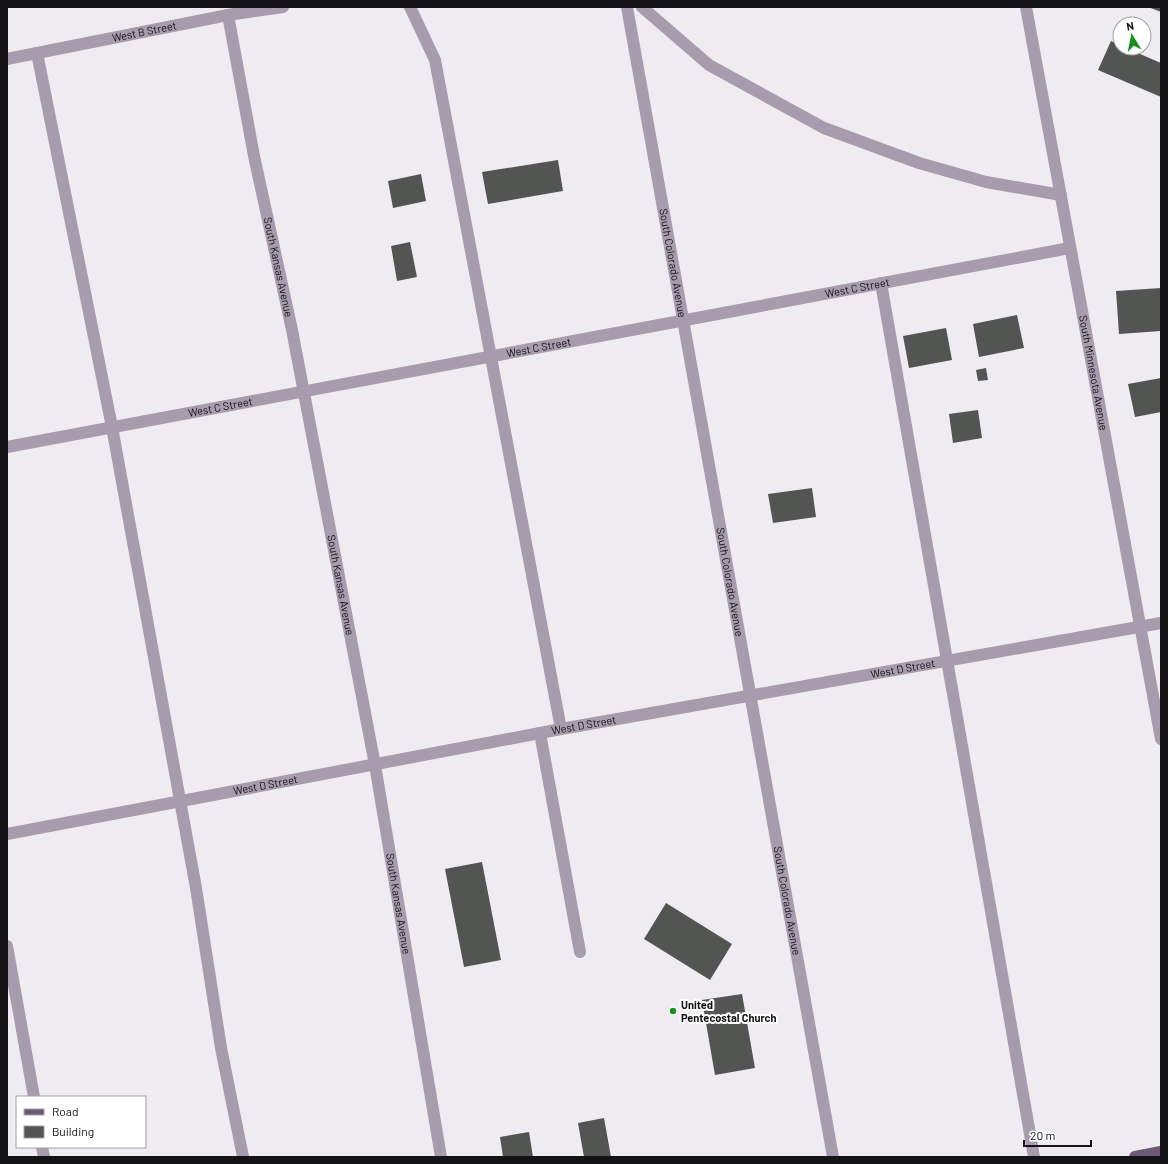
<svg xmlns="http://www.w3.org/2000/svg" width="1168" height="1164" viewBox="0 0 1168 1164" font-family="Barlow,sans-serif">
<rect width="100%" height="100%" fill="#efecf1"/>
<!-- building -->
<path fill="#525552" d="M1148,7H1161V12Z
M1111,41L1120,45V48H1126L1161,63V97L1098,70Z
M558,160L563,191L488,204L482,172Z
M421,174L426,201L393,208L388,181Z
M410,242L417,277L397,281L391,246Z
M1161,288V331L1119,334L1116,291Z
M1017,315L1024,348L979,357L973,324Z
M946,328L952,360L909,368L903,336Z
M986,368L988,380L978,381L976,370Z
M1161,378V412L1135,417L1128,384Z
M978,410L982,438L953,443L949,414Z
M812,488L816,517L773,523L768,494Z
M482,862L501,960L464,967L445,869Z
M666,903L732,944L710,980L644,939Z
M742,994L755,1068L715,1075L702,1000Z
M604,1118L611,1157H584L578,1123Z
M529,1132L533,1157H503L500,1137Z"/>
<g fill="none" stroke-linecap="round" stroke-linejoin="round">
<!-- minor -->
<g stroke="#a69cae" stroke-width="12">
<path d="M410,7L435,60L561,729"/>
<path id="s1" d="M627,7L833,1157"/>
<path d="M642,7L709,65L824,128L919,163L986,182L1061,195"/>
<path id="s2" d="M1026,7L1161,739"/>
<path id="s3" d="M228,15L254,156L292,330L375,765L441,1157"/>
<path d="M37,53L112,427L196,888L221,1048L243,1157"/>
<path id="s4" d="M7,59L228,15L283,7"/>
<path d="M881,283L1034,1157"/>
<path id="s5" d="M7,447L1070,248"/>
<path d="M540,733L580,952"/>
<path id="s6" d="M7,834L561,729L1161,623"/>
<path d="M7,946L34,1097"/>
<path d="M42,1147L44,1157"/>
</g>
<!-- major -->
<path stroke="#6c5978" stroke-width="12" d="M1135,1157L1161,1152"/>
</g>
<!-- markers -->
<circle fill="#18901d" stroke="#fff" stroke-width="1.5" cx="673" cy="1011" r="4"/>
<g text-anchor="middle" stroke-width="4" stroke-linejoin="round" paint-order="stroke">
<!-- street labels -->
<g font-size="11" fill="#141315" stroke="#fff">
<text dy="4" stroke="none"><textPath href="#s4" startOffset="140">West B Street</textPath></text>
<text dy="4" stroke="none"><textPath href="#s1" startOffset="260">South Colorado Avenue</textPath></text>
<text dy="4" stroke="none"><textPath href="#s3" startOffset="257">South Kansas Avenue</textPath></text>
<text dy="4" stroke="none"><textPath href="#s5" startOffset="865">West C Street</textPath></text>
<text dy="4" stroke="none"><textPath href="#s5" startOffset="541">West C Street</textPath></text>
<text dy="4" stroke="none"><textPath href="#s2" startOffset="372">South Minnesota Avenue</textPath></text>
<text dy="4" stroke="none"><textPath href="#s5" startOffset="217">West C Street</textPath></text>
<text dy="4" stroke="none"><textPath href="#s1" startOffset="584">South Colorado Avenue</textPath></text>
<text dy="4" stroke="none"><textPath href="#s3" startOffset="581">South Kansas Avenue</textPath></text>
<text dy="4" stroke="none"><textPath href="#s6" startOffset="911">West D Street</textPath></text>
<text dy="4" stroke="none"><textPath href="#s6" startOffset="587">West D Street</textPath></text>
<text dy="4" stroke="none"><textPath href="#s6" startOffset="263">West D Street</textPath></text>
<text dy="4" stroke="none"><textPath href="#s1" startOffset="908">South Colorado Avenue</textPath></text>
<text dy="4" stroke="none"><textPath href="#s3" startOffset="905">South Kansas Avenue</textPath></text>
</g>
<!-- poi labels -->
<g font-size="11" font-weight="bold" fill="#141315" stroke="#fff" text-anchor="start">
<text x="681" y="1009">United<tspan x="681" dy="13">Pentecostal Church</tspan></text>
</g>
</g>
<!-- border -->
<rect width="1168" height="1164" fill="none" stroke="#141315" stroke-width="16"/>
<!-- legend -->
<rect x="16" y="1096" width="130" height="52" fill="#ffffff" stroke="#a1a1a1"/>
<rect x="24" y="1109" width="20" height="6" fill="#6c5978" stroke="#a1a1a1"/>
<text x="52" y="1116" font-size="12" fill="#141315">Road</text>
<rect x="24" y="1126" width="20" height="12" fill="#525552" stroke="#a1a1a1"/>
<text x="52" y="1136" font-size="12" fill="#141315">Building</text>
<!-- north arrow -->
<g transform="translate(1132 36) rotate(350)"><circle r="19" fill="#ffffff" stroke="#a1a1a1"/>
<path d="M0-3L7 15L0 10L-7 15Z" fill="#18901d"/>
<text y="-6" font-size="11" font-weight="bold" text-anchor="middle" fill="#141315">N</text>
</g>
<!-- scale -->
<path d="M1024 1140v6h67v-6" fill="none" stroke="#141315" stroke-width="2"/>
<text x="1030" y="1140" font-size="12" fill="#141315" stroke="#ffffff" stroke-width="3" paint-order="stroke">20 m</text>
</svg>
